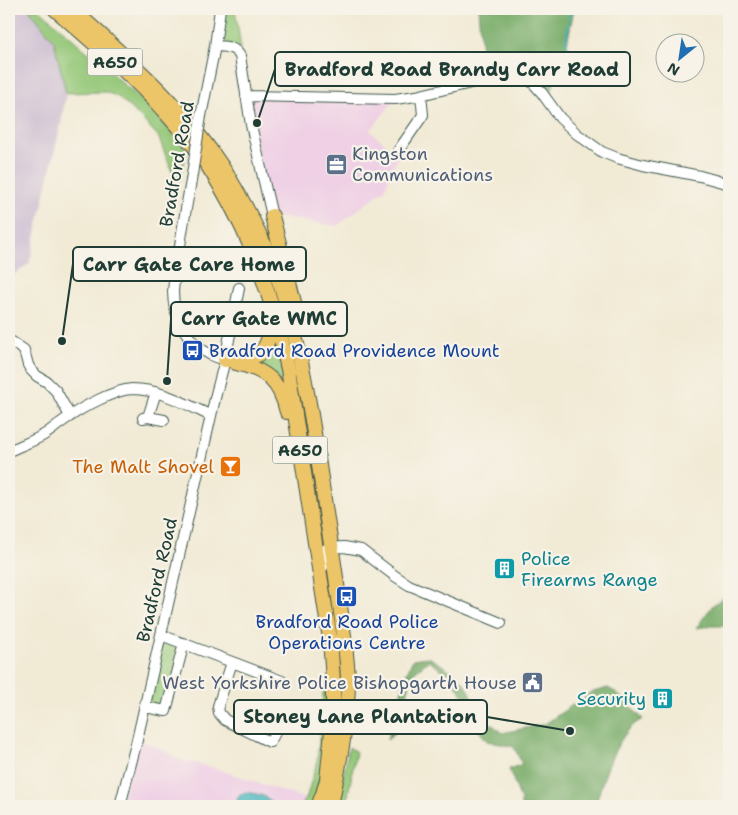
<svg xmlns="http://www.w3.org/2000/svg" width="738" height="815" viewBox="0 0 738 815" font-family="'Shantell Sans',sans-serif">
<rect width="100%" height="100%" fill="#f7f3e8"/>
<filter id="ink" filterUnits="userSpaceOnUse"><feTurbulence type="fractalNoise" baseFrequency=".02" numOctaves="2"/><feDisplacementMap in="SourceGraphic" scale="10" xChannelSelector="R" yChannelSelector="G"/><feConvolveMatrix kernelMatrix="1 2 1 2 8 2 1 2 1" color-interpolation-filters="sRGB"/></filter>
<filter id="wash" filterUnits="userSpaceOnUse"><feTurbulence type="fractalNoise" baseFrequency=".0096" numOctaves="4" result="noise"/><feDisplacementMap in="SourceGraphic" scale="20" xChannelSelector="R" yChannelSelector="G"/><feGaussianBlur stdDeviation="1.12" result="paint"/><feColorMatrix in="noise" values="0 0 0 0 0 0 0 0 0 0 0 0 0 0 0 0 0 1.4 0 .05"/><feComposite in="paint" operator="in"/></filter>
<g filter="url(#wash)">
<rect width="100%" height="100%" fill="#f1ead5"/>
<!-- built -->
<path fill="#efd0e5" d="M246,96L395,99L370,131L399,155L393,166L385,189L337,226L272,216Z
M137,740L144,742L163,750L179,760L211,767L306,799L301,806H120Z"/>
<!-- industrial -->
<path fill="#cdbed2" d="M9,9H29L54,41L66,93L61,123L29,264L9,278Z"/>
<!-- green -->
<path fill="#95c879" stroke="#5a8256" d="M29,9H39L146,104L187,150L179,181L173,174L158,136L143,120L118,97L106,92L66,93L54,41Z
M220,9H235L240,41V56L215,46Z
M275,335L286,386L254,361Z
M161,635L184,643L166,711L145,707Z
M324,681C325,689 327,697 327,705C328,739 322,774 313,806H301L306,799L317,762Z
M349,747L356,752L346,806H337Z"/>
<!-- forest -->
<path fill="#78ac69" stroke="#4c744e" d="M478,9H574L566,49L550,95L541,79L527,71L507,67L484,74Z
M729,593V627L727,626H711L696,628L713,605Z
M428,657C444,666 466,678 472,697C474,701 473,705 474,709L502,733L545,724L571,706L582,701L589,693L608,688L617,693L643,719C617,730 603,780 595,806H521V800L509,769L522,764L514,747L487,741L478,730L466,699L447,673L428,661L413,673L397,731L387,740L407,672L413,659Z"/>
<!-- water -->
<path fill="#44b4bc" stroke="#327878" d="M247,792C256,794 269,795 272,804L270,806H242L236,803C238,797 240,793 247,792Z"/>
<g fill="none" stroke-linecap="round" stroke-linejoin="round">
<!-- stream -->
<path stroke="#44b4bc" stroke-width="2" d="M568,48L566,41L570,9"/>
</g>
</g>
<g filter="url(#ink)">
<g fill="none" stroke-linecap="round" stroke-linejoin="round">
<defs>
<path id="minor" d="M215,46C226,47 234,46 240,56L251,125L272,216
M246,96L395,99L416,96L505,75L520,74L526,77L534,84L542,93L560,118L577,134L602,152L617,158L643,165L700,176L729,184
M201,116L215,46L220,9
M398,151L423,115L421,95
M191,181C187,203 183,224 180,246C177,261 174,276 173,292C173,317 188,344 211,355C215,357 221,359 225,360
M12,342L24,350L28,365L31,370L37,376L47,382L56,391L70,416
M148,417L156,392
M143,418L148,417L164,420
M9,451C21,445 35,441 47,433C54,428 61,422 69,417C83,407 114,390 132,389C160,389 186,404 211,416
M323,567V554L327,548L344,547L361,550L395,576L409,585L501,623
M161,635L282,681
M232,662L218,706L219,713L225,720L270,742L276,731
M145,707L166,711L184,643
M120,806L137,740L216,394L225,360L239,288"/>
<path id="highway" d="M55,9C89,39 124,68 155,101C170,118 186,135 199,153C245,218 272,292 288,369L330,639L333,680V721L327,780L323,794L318,806
M72,9C132,63 195,117 235,188C257,226 276,266 288,309C308,380 317,453 328,526C333,555 337,584 341,613C344,635 347,657 348,679C348,722 339,765 331,806
M272,216L296,310
M225,360C234,360 242,361 250,358C269,353 272,332 268,315
M236,363C266,370 280,381 287,412"/>
</defs>
<!-- minor casing -->
<use href="#minor" stroke="#3e574c" stroke-width="12"/>
<!-- highway casing -->
<use href="#highway" stroke="#3e574c" stroke-width="16"/>
<!-- minor -->
<use href="#minor" stroke="#fff" stroke-width="10"/>
<!-- highway -->
<use href="#highway" stroke="#edc569" stroke-width="14"/>
<defs>
<path id="minor-bridge" d="M191,181L201,116"/>
</defs>
<!-- minor-bridge casing -->
<use href="#minor-bridge" stroke="#3e574c" stroke-width="12" stroke-linecap="butt"/>
<!-- minor-bridge -->
<use href="#minor-bridge" stroke="#fff" stroke-width="10"/>
</g>
</g>
<!-- icons -->
<defs>
<symbol id="office-square" viewBox="-11 -11 22 22"><rect x="-9" y="-9" width="18" height="18" rx="4" fill="#5c6f8a" stroke="#f7f3e8"/><path d="M-6-3h4V-5.5h4V-3h4V5H-6ZM-1-4.5V-3h2v-1.5ZM-6 0V1H6V0Z" fill="#fff"/></symbol>
<symbol id="bus-square" viewBox="-11 -11 22 22"><rect x="-9" y="-9" width="18" height="18" rx="4" fill="#1a4fb4" stroke="#f7f3e8"/><path d="M-5-6H5V4H4V6H2V4H-2V6H-4V4H-5ZM-3.5-4V0h7V-4ZM-3.5 1.2v1.5H-2V1.2ZM2 1.2v1.5H3.5V1.2Z" fill="#fff"/></symbol>
<symbol id="bar-square" viewBox="-11 -11 22 22"><rect x="-9" y="-9" width="18" height="18" rx="4" fill="#e8710a" stroke="#f7f3e8"/><path d="M-6-5H6L.8 .8V4.5H3.5V6h-7V4.5H-.8V.8Z" fill="#fff"/></symbol>
<symbol id="building-square" viewBox="-11 -11 22 22"><rect x="-9" y="-9" width="18" height="18" rx="4" fill="#0f9aa8" stroke="#f7f3e8"/><path d="M-4-6H4V6H1V3H-1V6H-4ZM-2.5-4.3h1.7v1.8h-1.7ZM.8-4.3h1.7v1.8H.8ZM-2.5-1h1.7V.8h-1.7ZM.8-1h1.7V.8H.8Z" fill="#fff"/></symbol>
<symbol id="civic-square" viewBox="-11 -11 22 22"><rect x="-9" y="-9" width="18" height="18" rx="4" fill="#5c6f8a" stroke="#f7f3e8"/><path d="M-.6-6.5H3V-4.5H.6V-3L4-1V1h2V6H-6V1h2V-1L-.6-3ZM-1.2 2.5V6h2.4V2.5Z" fill="#fff"/></symbol>
</defs>
<g fill-rule="evenodd">
<use href="#office-square" x="324" y="152" width="25" height="25"/>
<use href="#bus-square" x="180" y="338" width="25" height="25"/>
<use href="#bar-square" x="218" y="454" width="25" height="25"/>
<use href="#building-square" x="492" y="556" width="25" height="25"/>
<use href="#bus-square" x="334" y="584" width="25" height="25"/>
<use href="#civic-square" x="520" y="670" width="25" height="25"/>
<use href="#building-square" x="650" y="686" width="25" height="25"/>
</g>
<g text-anchor="middle" stroke-width="4.5" stroke-linejoin="round" paint-order="stroke">
<!-- shield labels -->
<g fill="#f7f3e8" stroke="#60746a" stroke-width="1">
<rect x="87.5" y="48.5" width="55" height="27" rx="4"/>
<rect x="272.5" y="436.5" width="55" height="27" rx="4"/>
</g>
<g font-size="16" font-weight="bold" fill="#1f3d34">
<text x="115" y="68">A650</text>
<text x="300" y="456">A650</text>
</g>
<!-- service labels -->
<g font-size="18" fill="#4e5e75" stroke="#f7f3e8" text-anchor="start">
<text x="352" y="160">Kingston<tspan x="352" dy="21">Communications</tspan></text>
<text x="517" y="689" text-anchor="end">West Yorkshire Police Bishopgarth House</text>
</g>
<!-- street labels -->
<g font-size="18" fill="#1f3d34" stroke="#f7f3e8">
<text transform="translate(177 164) rotate(-80)" y="6">Bradford Road</text>
<text transform="translate(157 580) rotate(-77)" y="6">Bradford Road</text>
</g>
<!-- transit labels -->
<g font-size="18" fill="#164399" stroke="#f7f3e8" text-anchor="start">
<text x="209" y="357">Bradford Road Providence Mount</text>
<text x="347" y="628" text-anchor="middle">Bradford Road Police<tspan x="347" dy="21">Operations Centre</tspan></text>
</g>
<!-- food labels -->
<g font-size="18" fill="#c56008" stroke="#f7f3e8" text-anchor="end">
<text x="214" y="473">The Malt Shovel</text>
</g>
<!-- culture labels -->
<g font-size="18" fill="#0d838f" stroke="#f7f3e8" text-anchor="start">
<text x="521" y="565">Police<tspan x="521" dy="21">Firearms Range</tspan></text>
<text x="646" y="705" text-anchor="end">Security</text>
</g>
</g>
<!-- callouts -->
<path fill="none" stroke="#1f3d34" stroke-width="2" d="M257 123L275 69M62 341L73 264M167 381L171 319M570 731L487 717"/>
<g fill="#1f3d34" stroke="#f7f3e8" stroke-width="2">
<circle cx="257" cy="123" r="5"/>
<circle cx="62" cy="341" r="5"/>
<circle cx="167" cy="381" r="5"/>
<circle cx="570" cy="731" r="5"/>
</g>
<g fill="#f7f3e8" stroke="#1f3d34" stroke-width="2">
<rect x="275" y="52" width="355" height="34" rx="5"/>
<rect x="73" y="247" width="233" height="34" rx="5"/>
<rect x="171" y="302" width="176" height="34" rx="5"/>
<rect x="234" y="700" width="253" height="34" rx="5"/>
</g>
<g font-size="19" text-anchor="middle" font-weight="bold" fill="#1f3d34">
<text x="452" y="76">Bradford Road Brandy Carr Road</text>
<text x="189" y="271">Carr Gate Care Home</text>
<text x="259" y="325">Carr Gate WMC</text>
<text x="360" y="723">Stoney Lane Plantation</text>
</g>
<!-- margin -->
<rect width="738" height="815" fill="none" stroke="#f7f3e8" stroke-width="30"/>
<!-- north arrow -->
<g transform="translate(680 58) rotate(210)"><circle r="24" fill="#f7f3e8" stroke="#a1aaa0"/>
<path d="M0-4L9 19L0 12L-9 19Z" fill="#1f6fb2"/>
<text y="-8" font-size="14" font-weight="bold" text-anchor="middle" fill="#1f3d34">N</text>
</g>
</svg>
